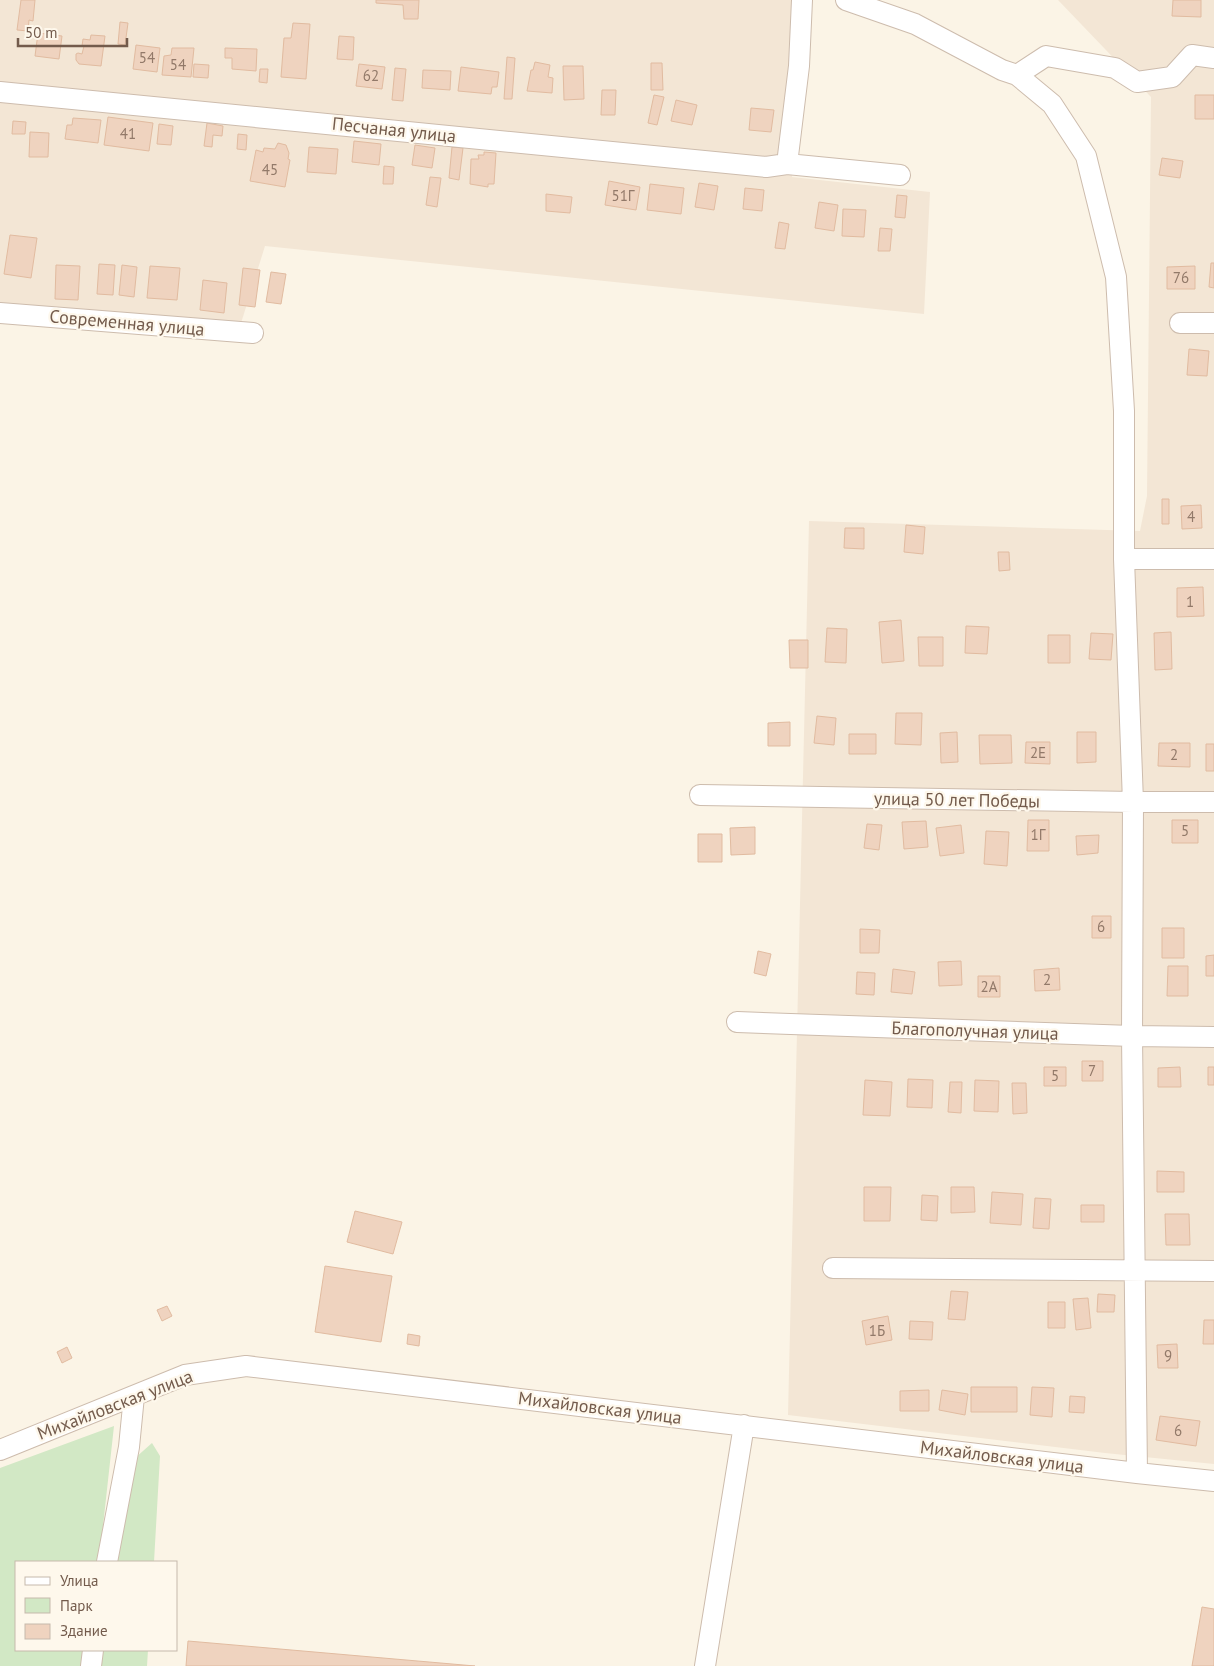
<svg xmlns="http://www.w3.org/2000/svg" width="1214" height="1666" viewBox="0 0 1214 1666" font-family="'PT Sans',sans-serif">
<rect width="100%" height="100%" fill="#fbf4e6"/>
<!-- residential -->
<path fill="#f3e6d5" d="M0,0H808L792,177L930,192L924,314L265,246L237,336L0,317Z
M1058,0H1214V1464L1105,1453L788,1415L809,521L1140,531L1147,496L1151,97Z"/>
<!-- green -->
<path fill="#d2e8c5" d="M114,1426L99,1562H16V1650H89L87,1666H0V1468Z
M152,1443L160,1456L154,1562H112L134,1459Z
M98,1650H148L147,1666H96Z"/>
<!-- building -->
<path fill="#efd3bf" stroke="#e1bba0" d="M21,0H35L33,21L29,20L28,31L17,30Z
M376,0H419L418,19H404L403,5L376,3Z
M1173,0H1201V17L1172,16Z
M120,22L128,23L125,45L118,44Z
M293,23L310,24L306,79L281,77L284,38H291Z
M38,33L62,36L59,59L35,56Z
M91,35L105,36L101,66L79,64L76,60V54L78,53L82,54L84,46H82L83,39L90,40Z
M339,36L354,37L353,60L337,59Z
M136,45L160,48L157,72L133,69Z
M172,48H194L191,77L162,75L164,56L171,55Z
M225,48L257,49L256,71L232,69V58H225Z
M507,57L515,58L512,99H504Z
M535,62L550,65L548,77L553,78L552,93L527,91L531,70H533Z
M651,63H662L663,90H651Z
M194,64L209,65L208,78L193,77Z
M359,64L385,67L382,89L356,86Z
M563,66H583L584,99L564,100Z
M461,67L499,72L497,87H492L491,94L458,91Z
M395,68L406,69L403,101L392,100Z
M260,69H268L267,83L259,82Z
M423,70L451,71L450,90L422,88Z
M602,90H616L615,115H601Z
M654,95L664,97L657,125L648,123Z
M1195,95H1214V119H1195Z
M676,100L697,105L692,125L671,121Z
M751,108L774,110L771,132L749,130Z
M108,117L153,123L149,151L104,145Z
M73,118L101,120L98,143L65,139L67,125H72Z
M13,121L26,122L25,134H12Z
M207,123L223,126L222,136L213,135L212,147L204,146Z
M159,124L173,126L171,145L157,144Z
M30,132L49,133L48,157H29Z
M238,134L247,135L246,150L237,149Z
M354,141L381,144L379,165L352,162Z
M278,143L286,145L289,153L288,159L290,160L285,187L250,181L256,150L263,152L264,148L275,149Z
M415,145L435,148L432,168L412,165Z
M309,147L338,149L336,174L307,172Z
M452,147L463,148L459,180L449,178Z
M484,152L496,153L494,184H488V187L470,184L471,159H479L478,155H484Z
M1162,158L1183,161L1180,178L1159,175Z
M384,166L394,167L393,184H383Z
M430,177L441,178L437,207L426,205Z
M609,181L640,187L636,210L605,205Z
M699,183L718,186L714,210L695,207Z
M650,184L684,188L681,214L647,210Z
M745,188L764,190L762,211L743,209Z
M546,194L572,197L570,213L546,211Z
M897,195L907,196L905,218L895,217Z
M819,202L838,205L834,231L815,228Z
M843,209L866,210L864,237L842,236Z
M779,222L789,224L785,249L775,248Z
M880,228L892,229L890,251H878Z
M10,235L37,238L31,278L4,274Z
M1211,263H1214V288L1209,287Z
M99,264L115,265L113,295L97,294Z
M56,265L80,266L78,300L55,299Z
M122,265L137,267L134,297L119,295Z
M150,266L180,268L177,300L147,298Z
M1195,266V289H1167V267Z
M243,268L260,270L255,307L239,305Z
M271,272L286,274L281,304L266,302Z
M203,280L227,283L224,313L200,310Z
M1189,349L1209,351L1207,376L1187,375Z
M1162,499H1169V524H1162Z
M1201,505L1202,528L1182,529L1181,506Z
M906,525L925,527L923,554L904,552Z
M845,528H864V549L844,548Z
M998,552H1009L1010,570L999,571Z
M1203,587L1204,616L1177,617V588Z
M901,620L904,661L882,663L879,622Z
M966,626L989,627L987,654L965,653Z
M827,628L847,629L846,663L825,662Z
M1171,632L1172,669L1155,670L1154,633Z
M1091,633L1113,634L1111,660L1089,659Z
M1048,635H1070V663H1048Z
M918,637H943V666H919Z
M789,640H808V668H790Z
M896,713H922L921,745L895,744Z
M817,716L836,718L834,745L814,743Z
M790,722V746H768V723Z
M957,732L958,762L941,763L940,733Z
M1077,732H1096V762L1077,763Z
M849,734H876V754H849Z
M979,735H1011L1012,763L980,764Z
M1026,742H1050V764L1025,763Z
M1159,743H1190V767L1158,766Z
M1206,744H1214V771H1206Z
M1028,820H1049V851H1027Z
M1172,820H1198V843H1172Z
M926,821L928,847L904,849L902,822Z
M867,824L882,825L879,850L864,848Z
M961,825L964,853L940,856L936,828Z
M755,827V854L731,855L730,828Z
M986,831L1009,832L1007,866L984,864Z
M698,834H722V862H698Z
M1099,835L1098,853L1077,855L1076,836Z
M1092,916H1111V938H1092Z
M1162,928H1184V958H1162Z
M860,929L880,930L879,953H860Z
M758,951L771,954L766,976L754,973Z
M1214,955V976H1206V956Z
M961,961L962,985L939,986L938,962Z
M1168,966H1188V996H1167Z
M1059,968L1060,990L1035,991L1034,970Z
M893,969L915,972L912,994L891,992Z
M857,972L875,973L874,995L856,994Z
M978,976H1000V997H978Z
M1082,1061H1103V1081H1082Z
M1044,1067H1066V1086H1044Z
M1180,1067L1181,1087H1158V1068Z
M1208,1067H1214V1085H1208Z
M908,1079L933,1080L932,1108L907,1107Z
M865,1080L892,1082L890,1116L863,1115Z
M975,1080L999,1081L998,1112L974,1111Z
M950,1082H962L961,1113L948,1112Z
M1012,1083H1026L1027,1113L1013,1114Z
M1157,1171L1184,1172V1192H1157Z
M864,1187H891L890,1221H864Z
M951,1187H974L975,1212L951,1213Z
M992,1192L1023,1194L1021,1225L990,1223Z
M922,1195L938,1196L937,1221L921,1220Z
M1035,1198L1051,1199L1049,1229L1033,1228Z
M1081,1205H1104V1222H1081Z
M355,1211L402,1222L393,1254L347,1242Z
M1165,1214H1189L1190,1245H1166Z
M325,1266L392,1276L381,1342L315,1332Z
M951,1291L968,1292L965,1320L948,1319Z
M1098,1294L1115,1295L1114,1312H1097Z
M1088,1298L1091,1328L1076,1330L1073,1299Z
M1048,1302H1065V1328H1048Z
M167,1306L172,1316L162,1321L157,1310Z
M888,1316L892,1340L866,1345L862,1321Z
M1204,1320H1214V1344H1203Z
M910,1321L933,1322L932,1340L909,1339Z
M408,1334L420,1336L419,1346L407,1344Z
M1177,1344L1178,1368H1158L1157,1345Z
M67,1347L72,1358L62,1363L57,1352Z
M971,1387H1017V1412H971Z
M1032,1387L1054,1388L1052,1417L1030,1415Z
M929,1390V1411H900V1391Z
M942,1390L968,1394L965,1415L939,1410Z
M1070,1396L1085,1397L1084,1413L1069,1412Z
M1160,1416L1200,1421L1196,1446L1156,1440Z
M1202,1607L1214,1609V1666H1192Z
M188,1641L475,1666H186Z"/>
<g fill="none" stroke-linecap="round" stroke-linejoin="round">
<defs>
<path id="minor" d="M846,0L915,24L1002,70L1017,75L1052,104L1086,156L1116,277L1124,411V559L1133,802L1132,1036L1137,1473
M1017,75L1046,56L1115,68L1137,82L1172,77L1192,55L1214,58
M0,92L766,167L787,164L900,175
M787,164L799,66L802,0
M0,313L253,333
M1180,323H1214
M1124,559H1214
M700,795L1133,802H1214
M737,1022L1132,1036L1214,1037
M833,1268L1214,1271
M0,1450L185,1375L246,1366L1137,1473L1214,1481
M107,1562L129,1447L134,1396
M91,1666L93,1650
M705,1666L744,1425"/>
</defs>
<!-- minor casing -->
<use href="#minor" stroke="#cdbcad" stroke-width="22"/>
<!-- minor -->
<use href="#minor" stroke="#fff" stroke-width="20"/>
</g>
<g text-anchor="middle" stroke-width="4.5" stroke-linejoin="round" paint-order="stroke">
<!-- number labels -->
<g font-size="15" fill="#927969">
<text x="147" y="63">54</text>
<text x="178" y="70">54</text>
<text x="371" y="81">62</text>
<text x="128" y="139">41</text>
<text x="270" y="175">45</text>
<text x="623" y="201">51Г</text>
<text x="1181" y="283">76</text>
<text x="1191" y="522">4</text>
<text x="1190" y="607">1</text>
<text x="1038" y="758">2Е</text>
<text x="1174" y="760">2</text>
<text x="1185" y="836">5</text>
<text x="1038" y="840">1Г</text>
<text x="1101" y="932">6</text>
<text x="1047" y="985">2</text>
<text x="989" y="992">2А</text>
<text x="1092" y="1076">7</text>
<text x="1055" y="1081">5</text>
<text x="877" y="1336">1Б</text>
<text x="1168" y="1361">9</text>
<text x="1178" y="1436">6</text>
</g>
<!-- street labels -->
<g font-size="18" fill="#735b4c" stroke="#fef8ec">
<text transform="translate(394 130) rotate(6)" y="6">Песчаная улица</text>
<text transform="translate(127 323) rotate(5)" y="6">Современная улица</text>
<text transform="translate(957 800) rotate(1)" y="6">улица 50 лет Победы</text>
<text transform="translate(975 1031) rotate(2)" y="6">Благополучная улица</text>
<text transform="translate(115 1405) rotate(-21)" y="6">Михайловская улица</text>
<text transform="translate(600 1408) rotate(7)" y="6">Михайловская улица</text>
<text transform="translate(1002 1457) rotate(7)" y="6">Михайловская улица</text>
</g>
</g>
<!-- legend -->
<rect x="15" y="1561" width="162" height="90" fill="#fef8ec" stroke="#c6b9ac"/>
<rect x="25" y="1577" width="25" height="8" fill="#ffffff" stroke="#c6b9ac"/>
<text x="60" y="1586" font-size="15" fill="#735b4c">Улица</text>
<rect x="25" y="1598" width="25" height="15" fill="#d2e8c5" stroke="#c6b9ac"/>
<text x="60" y="1611" font-size="15" fill="#735b4c">Парк</text>
<rect x="25" y="1624" width="25" height="15" fill="#efd3bf" stroke="#c6b9ac"/>
<text x="60" y="1636" font-size="15" fill="#735b4c">Здание</text>
<!-- scale -->
<path d="M18 38v8h109v-8" fill="none" stroke="#735b4c" stroke-width="2.5"/>
<text x="25" y="38" font-size="15" fill="#735b4c" stroke="#fef8ec" stroke-width="4" paint-order="stroke">50 m</text>
</svg>
